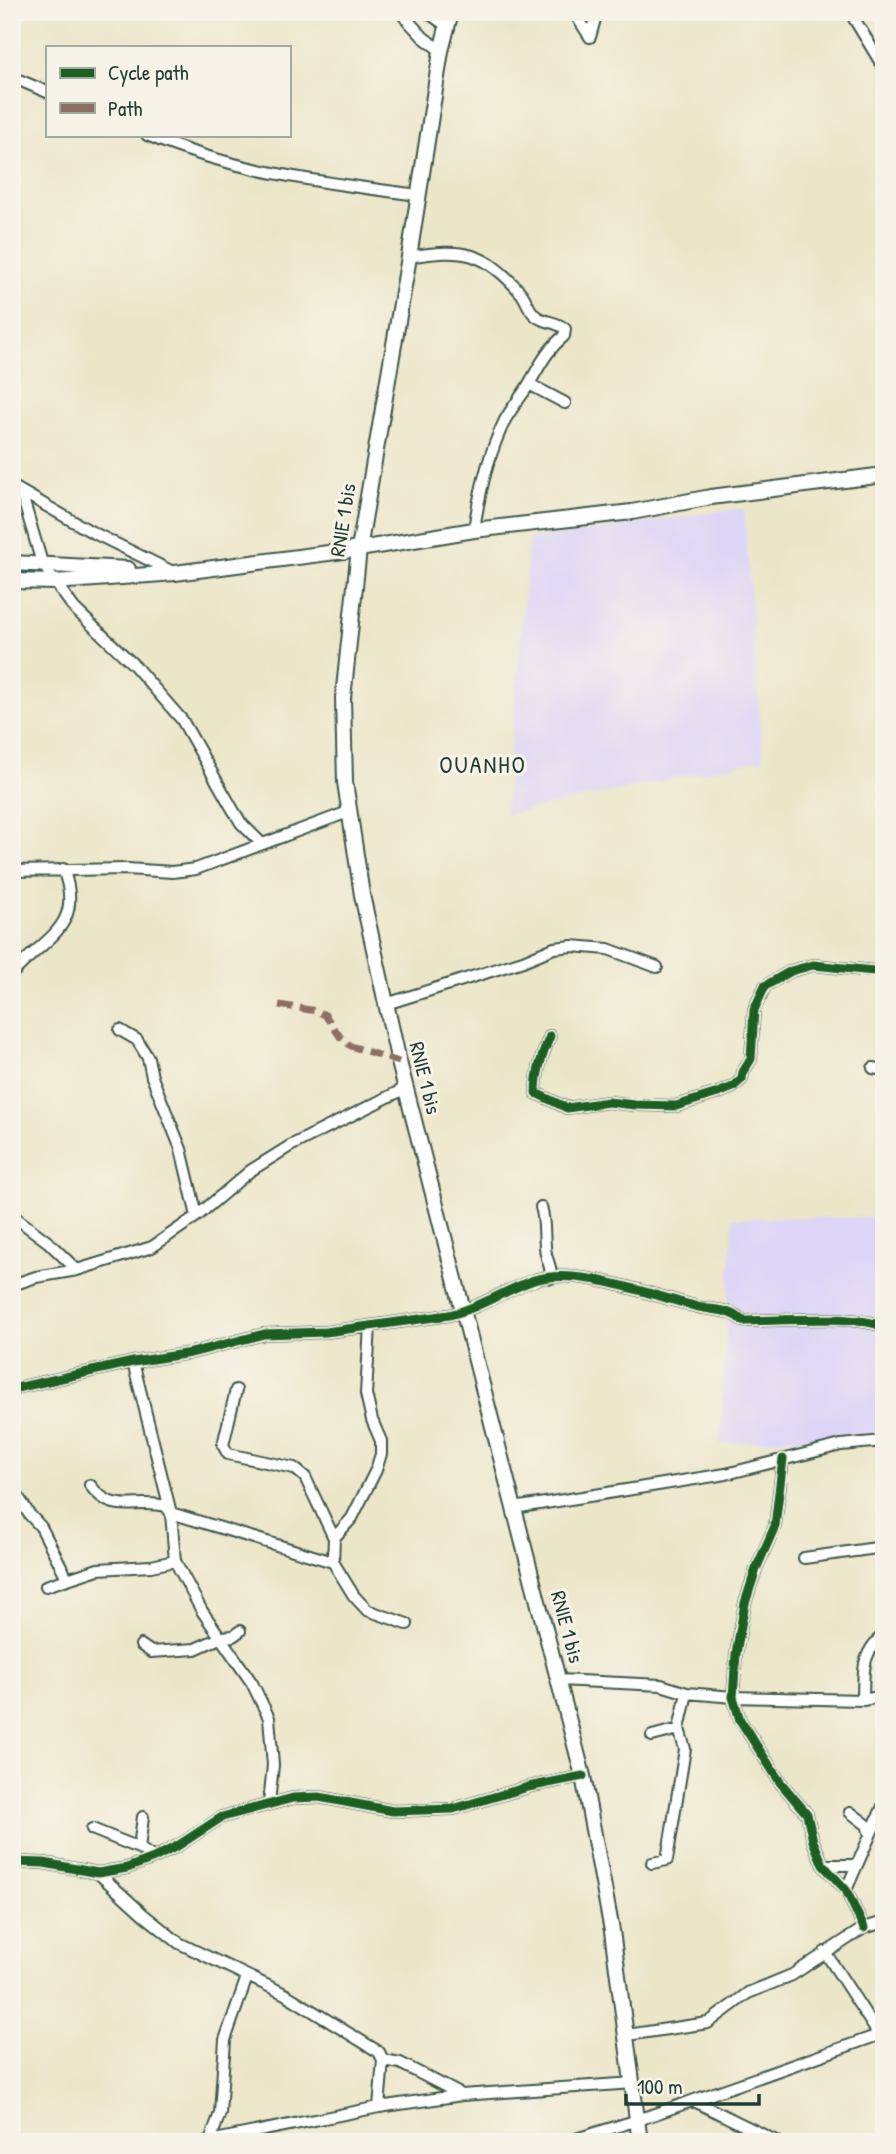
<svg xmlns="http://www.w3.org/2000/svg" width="896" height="2154" viewBox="0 0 896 2154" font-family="'Patrick Hand',sans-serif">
<rect width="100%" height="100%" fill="#f7f3e8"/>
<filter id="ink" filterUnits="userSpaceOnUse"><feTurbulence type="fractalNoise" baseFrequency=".0143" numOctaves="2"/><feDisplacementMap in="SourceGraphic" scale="14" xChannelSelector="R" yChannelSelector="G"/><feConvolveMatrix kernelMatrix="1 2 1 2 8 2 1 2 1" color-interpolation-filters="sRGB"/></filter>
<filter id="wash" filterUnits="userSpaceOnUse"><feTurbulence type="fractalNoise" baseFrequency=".00686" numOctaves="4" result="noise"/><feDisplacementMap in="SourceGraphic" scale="28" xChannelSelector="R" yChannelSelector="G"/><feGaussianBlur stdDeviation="1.57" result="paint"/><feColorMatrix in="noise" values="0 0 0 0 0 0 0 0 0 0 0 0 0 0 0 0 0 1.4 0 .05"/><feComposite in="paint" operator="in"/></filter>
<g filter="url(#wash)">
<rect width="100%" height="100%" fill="#ece6c9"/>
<!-- built -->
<path fill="#ddd5f6" d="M744,508L763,759L505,815L529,539Z
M884,1217V1432L720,1444L733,1218Z"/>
</g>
<g filter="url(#ink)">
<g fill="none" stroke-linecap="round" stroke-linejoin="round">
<defs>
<path id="minor" d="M400,12L423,37L441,51
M427,12L447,26
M574,12L590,37
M850,12L884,68
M590,37L597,12
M12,77L47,92
M147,135C234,172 325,183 418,195
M409,257C462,248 484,250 521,293C527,300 528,310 536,316C544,323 557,321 565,329L564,336C547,350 540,365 529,384C522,396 512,407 505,420C489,453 479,494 474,530
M529,384L565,403
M12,486L90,531L175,573
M21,492L42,563L55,582L74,608L134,665L182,720L232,808L241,823L261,843
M12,871L127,869L172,872L196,869L348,812
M12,974C46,936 85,927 63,869
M386,1004L523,961L554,948L572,946L608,949L657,967
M120,1030L137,1040L148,1058L152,1077L181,1149L197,1216
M550,1036C542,1055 536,1072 536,1093L567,1108L608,1102L635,1105L676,1106L718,1093L733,1087L742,1079L743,1072L751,1059L754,1010L765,986L791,971L813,965L874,971L884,975
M873,1068L884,1070
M541,1207C546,1223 543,1238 546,1254C548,1263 552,1269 551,1278
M12,1215L48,1242L77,1270
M12,1285L36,1277L77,1270L152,1247L197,1216L250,1171L290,1146L406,1088
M370,1326L366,1394L372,1420L381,1441V1454L376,1470L352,1518L334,1538L333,1562L354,1596L367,1610L407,1624
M133,1362L171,1513L175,1561L202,1611L252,1683L269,1718L273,1765L269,1803
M12,1389L133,1362L191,1353L264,1334L326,1332L449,1315C480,1308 505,1290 534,1280C579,1266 653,1296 698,1307C715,1311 728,1308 743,1321C775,1321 857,1314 884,1327
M236,1390L223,1445L228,1454L294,1468L305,1477L334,1538
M783,1459L775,1526L756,1569L745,1603L736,1654L733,1697L740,1720L780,1782L807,1814L813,1841L823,1865L846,1890L864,1928
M90,1485C114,1517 134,1498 166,1506L171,1513L333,1562
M12,1487L29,1514L41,1527L67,1578
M514,1508L726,1474L841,1445L884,1441
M804,1558L884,1547
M46,1586L98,1569L151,1566L175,1561
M141,1645L151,1652L195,1649L222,1637L233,1636L240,1631
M559,1680L661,1685L687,1693L733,1697L863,1700L884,1696
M863,1700C864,1671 860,1655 884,1634
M652,1736L679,1729
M850,1812L867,1825L870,1835
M92,1829L139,1848L154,1858
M139,1848L143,1817
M12,1862L44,1863L98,1873L127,1868L154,1858L179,1845L222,1817L293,1798L319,1797L393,1811L453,1809L528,1787L583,1776
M652,1863L667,1860L685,1749L679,1729L687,1693
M823,1865H857
M98,1873L144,1915L179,1943L285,1994L379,2052L383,2060L379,2107
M846,1890L884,1804
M825,1952L879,2035
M627,2035L708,2023L748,1993L792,1975L864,1928L884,1922
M383,2060L400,2063L460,2094
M694,2101L778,2142
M210,2141L220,2113L225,2040L247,1977
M205,2142L379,2107L462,2095L634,2083
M566,2142L638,2120L884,2033"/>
<path id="major" d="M451,12L441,51L409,257L359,549L343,698L345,782L362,895L399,1062L583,1776L612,1931L640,2142
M12,563L128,569
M12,581L55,582L175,573L359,549L474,530L632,512L711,497L884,475"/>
</defs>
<!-- minor casing -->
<use href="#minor" stroke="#3e564a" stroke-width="14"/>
<!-- major casing -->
<use href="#major" stroke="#3e564a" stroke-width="18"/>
<!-- minor -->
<use href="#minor" stroke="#fff" stroke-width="10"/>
<!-- major -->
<use href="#major" stroke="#fff" stroke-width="14"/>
<!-- quiet -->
<path stroke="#8d6e63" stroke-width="7" stroke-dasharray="14 7" stroke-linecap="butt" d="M279,1005L317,1011L325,1015L341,1038L351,1046L399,1062"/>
<defs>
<path id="cycleway" d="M550,1036C542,1055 536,1072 536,1093L567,1108L608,1102L635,1105L676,1106L718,1093L733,1087L742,1079L743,1072L751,1059L754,1010L765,986L791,971L813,965L874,971L884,975
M12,1389L133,1362L191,1353L264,1334L326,1332L449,1315C480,1308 505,1290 534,1280C579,1266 653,1296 698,1307C715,1311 728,1308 743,1321C775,1321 857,1314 884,1327
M783,1459L775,1526L756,1569L745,1603L736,1654L733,1697L740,1720L780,1782L807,1814L813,1841L823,1865L846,1890L864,1928
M12,1862L44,1863L98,1873L127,1868L154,1858L179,1845L222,1817L293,1798L319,1797L393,1811L453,1809L528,1787L583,1776"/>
</defs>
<!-- cycleway casing -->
<use href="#cycleway" stroke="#f7f3e8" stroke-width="13"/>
<!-- cycleway -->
<use href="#cycleway" stroke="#1b5e20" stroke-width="9"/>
</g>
</g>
<g text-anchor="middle" stroke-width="6" stroke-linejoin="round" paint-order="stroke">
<!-- street labels -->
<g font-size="21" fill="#1f3d34" stroke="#f7f3e8">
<text transform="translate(343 520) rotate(-81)" y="7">RNIE 1 bis</text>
<text transform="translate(425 1078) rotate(76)" y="7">RNIE 1 bis</text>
<text transform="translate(567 1627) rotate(75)" y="7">RNIE 1 bis</text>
</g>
<!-- quarter labels -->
<g font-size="24" letter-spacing="2" fill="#1f3d34" stroke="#f7f3e8">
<text x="483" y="773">OUANHO</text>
</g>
</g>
<!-- margin -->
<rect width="896" height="2154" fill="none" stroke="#f7f3e8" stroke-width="42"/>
<!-- legend -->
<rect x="46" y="46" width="245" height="91" fill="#f7f3e8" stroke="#a1aaa0" stroke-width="2"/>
<rect x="60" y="68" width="35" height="10" fill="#1b5e20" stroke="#a1aaa0" stroke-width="2"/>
<text x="108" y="80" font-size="21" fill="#1f3d34">Cycle path</text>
<rect x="60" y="103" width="35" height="10" fill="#8d6e63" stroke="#a1aaa0" stroke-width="2"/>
<text x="108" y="116" font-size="21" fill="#1f3d34">Path</text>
<!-- scale -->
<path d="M626 2094v10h133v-10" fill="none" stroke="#1f3d34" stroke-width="3.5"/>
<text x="637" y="2094" font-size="21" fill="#1f3d34" stroke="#f7f3e8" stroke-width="5" paint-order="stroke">100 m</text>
</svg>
